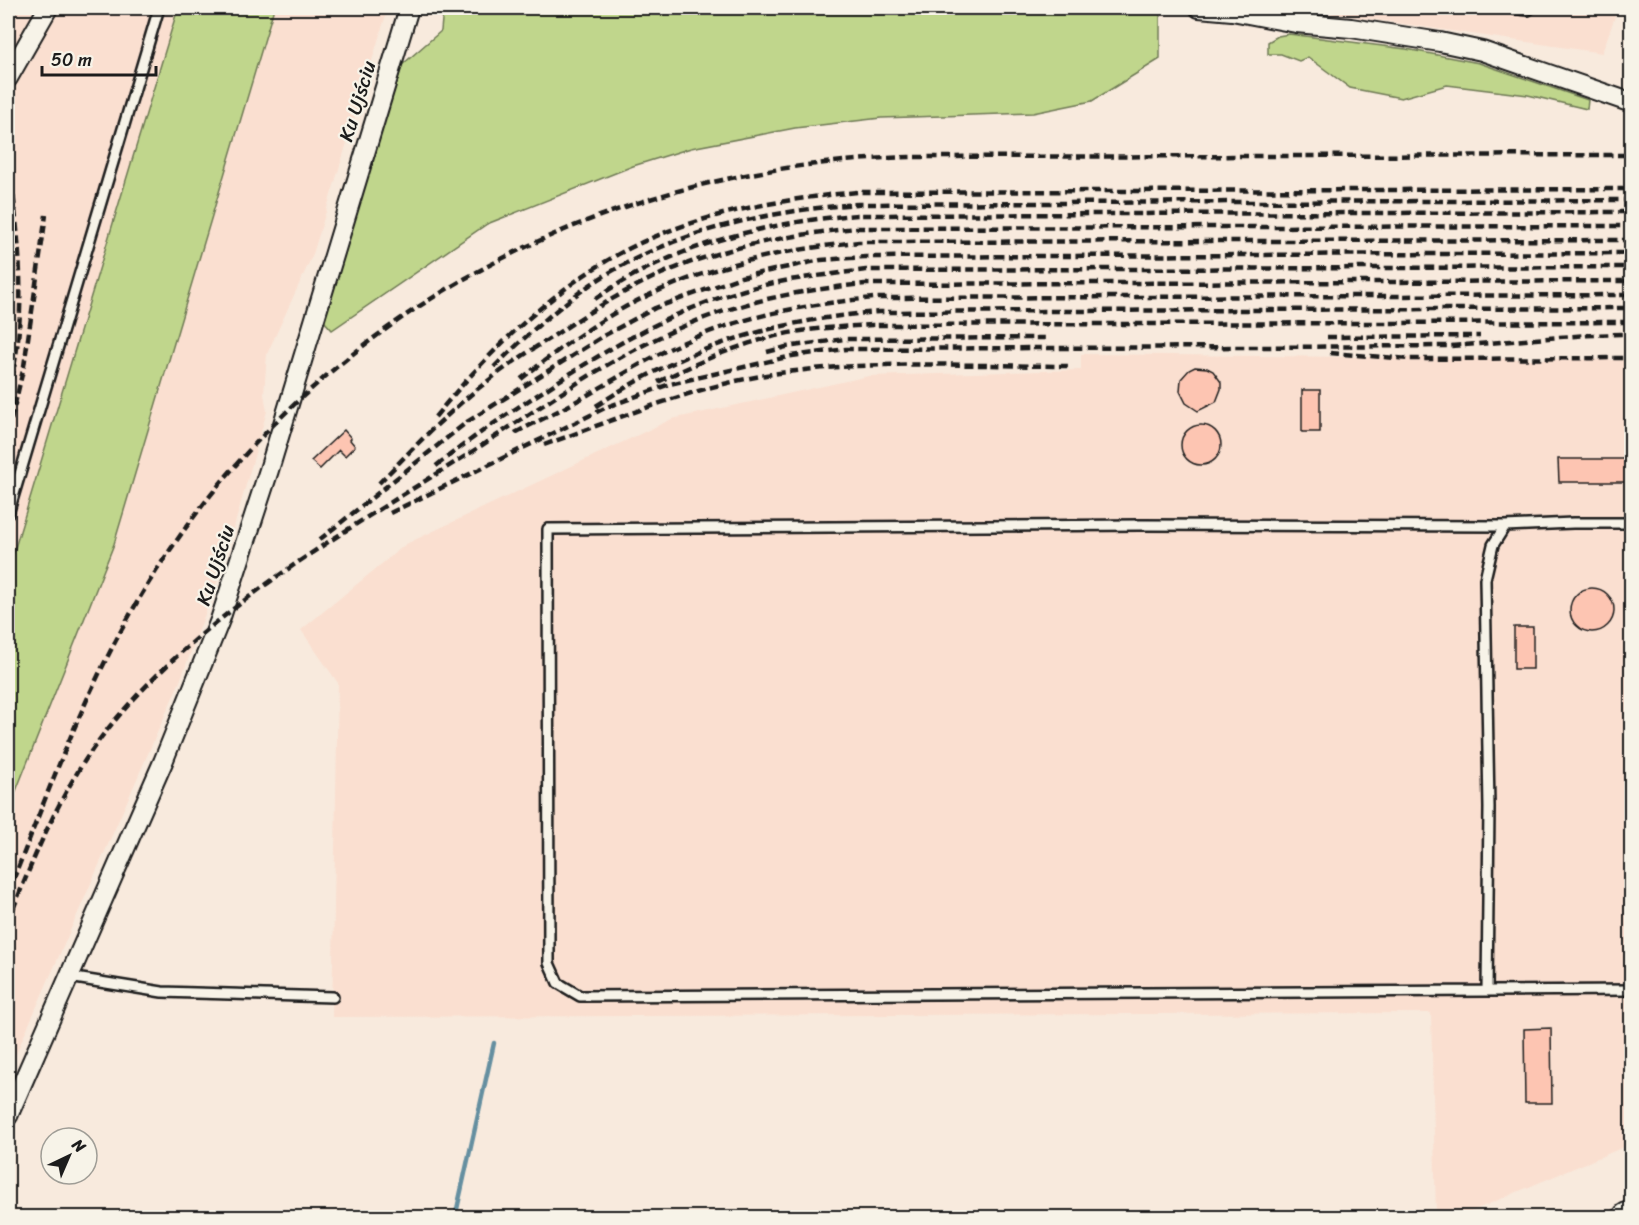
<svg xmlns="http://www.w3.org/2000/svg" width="1639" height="1225" viewBox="0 0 1639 1225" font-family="Sriracha,sans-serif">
<rect width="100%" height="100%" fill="#f8eadd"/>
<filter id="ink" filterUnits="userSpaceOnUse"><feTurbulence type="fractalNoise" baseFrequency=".0167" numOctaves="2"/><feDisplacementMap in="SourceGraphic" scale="12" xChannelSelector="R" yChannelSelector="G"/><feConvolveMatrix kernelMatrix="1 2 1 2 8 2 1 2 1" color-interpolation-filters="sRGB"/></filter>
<g filter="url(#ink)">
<!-- built -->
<path fill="#fadfd0" d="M8,8H388L313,254L267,354L264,394L267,411L223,566L180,681L8,1072Z
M1295,8H1618L1602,53Z
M1081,354L1631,360V1144L1458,1217H1436L1431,1013L332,1017L338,683L301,630L406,544L672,419L869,376L1081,370Z"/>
<!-- green -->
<path fill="#c0d68c" stroke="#6e7954" stroke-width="1.5" d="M178,8H274L114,544L8,811V571Z
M443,8H1147L1160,11V59L1092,101L1033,113L881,118L795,128L691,148L633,166L487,224L332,330L323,320L402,65L441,31Z
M1289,34L1406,49L1479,63L1588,100L1587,109L1528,95L1447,85L1401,98L1350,88L1308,57L1299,61L1281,54H1268V42L1278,36Z"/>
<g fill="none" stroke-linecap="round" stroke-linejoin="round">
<!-- stream -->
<path stroke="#658fa0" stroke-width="4.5" d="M455,1218L494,1043"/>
</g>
<!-- building -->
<path fill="#fdc5b2" stroke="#1c1c1c" stroke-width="1.5" d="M1195,367L1207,368L1213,371L1221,382V389L1216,402L1198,411L1186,403L1180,391L1181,379L1189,370Z
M1302,390H1320V432H1302Z
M1181 445a20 20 0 1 1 40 0a20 20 0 1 1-40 0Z
M344,430L351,438L350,440L355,446L345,456L339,450L320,469L311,461Z
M1558,459H1628V482H1559Z
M1570 610a22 22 0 1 1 44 0a22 22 0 1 1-44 0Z
M1514,627H1533V669H1514Z
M1551,1028L1552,1103H1525L1524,1029Z"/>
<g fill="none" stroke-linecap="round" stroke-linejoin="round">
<defs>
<path id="service" d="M1511,8L1528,10L1531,8
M8,514L159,8
M1632,523H1573L1505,526L1493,545L1485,579L1489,808L1487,991L1632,990
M69,977L162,992L333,997
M1487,991L580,996L558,983L549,963L548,529L1140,525L1505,526"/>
<path id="minor" d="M1199,8L1232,11L1296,23L1351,28L1440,42L1482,51L1632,103
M8,78L48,8
M8,1116L163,762L220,620L269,470L409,8"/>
<path id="trunk" d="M1628,1218L1632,1216"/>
</defs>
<!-- service casing -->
<use href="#service" stroke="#1c1c1c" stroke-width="14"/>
<!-- minor casing -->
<use href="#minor" stroke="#1c1c1c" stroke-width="22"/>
<!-- trunk casing -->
<use href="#trunk" stroke="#1c1c1c" stroke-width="34"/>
<!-- path -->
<path stroke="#1c1c1c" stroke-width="3" stroke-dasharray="1.5 4.5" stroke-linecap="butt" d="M1598,1218L1608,1213"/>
<!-- service -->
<use href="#service" stroke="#f7f3e8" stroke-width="9"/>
<!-- minor -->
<use href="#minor" stroke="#f7f3e8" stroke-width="18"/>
<!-- trunk -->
<use href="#trunk" stroke="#f7f3e8" stroke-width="30"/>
<!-- rail -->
<path stroke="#1c1c1c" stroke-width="4.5" stroke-dasharray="9 4.5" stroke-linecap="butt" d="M8,45L14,8
M8,156C19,235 29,316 8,394
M595,299C671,246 765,222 857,215L1632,212
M1327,337L1480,336
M767,352L786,347L845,339L1045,338
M1330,353L1410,359L1632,358
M494,367C526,336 558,306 596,281C673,231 767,211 858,204L1632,200
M521,379C560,348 602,317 647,296C714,265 785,249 859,242L1632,240
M658,382C698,362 737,345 780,335C810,328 841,327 872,325L1632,322
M596,406C683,348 775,320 879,312L1632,308
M435,417C488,352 555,286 630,248C700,213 781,199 858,192L1632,189
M8,433L24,366L46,215
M515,433C538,421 561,410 584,397C616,379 646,359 680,344C741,316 807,304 874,298L1632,295
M544,445C617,419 690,388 766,375C867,359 971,366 1072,366
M436,466C471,438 507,414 545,390C607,349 671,311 744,290C784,279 825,275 866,270L1632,267
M379,483C402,460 425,435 450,413C481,384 516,359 552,337C581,317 610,299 642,283C708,250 784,235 857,228L1632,226
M390,513L607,407L670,384L792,356L846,349L1450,346C1511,342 1571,334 1632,334
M319,540L467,422L605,335L655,308L741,277L821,260L865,257L1632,253
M8,893C46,798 81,700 132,611C294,327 590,164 914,157L1632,155
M8,922C35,854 63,783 111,725C208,608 343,533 470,453C546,404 622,348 707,317C758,298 811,289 865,284L1632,281"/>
</g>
</g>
<g text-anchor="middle" stroke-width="4.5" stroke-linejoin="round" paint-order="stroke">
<!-- street labels -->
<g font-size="20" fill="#1c1c1c" stroke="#f7f3e8">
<text transform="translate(357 101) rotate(-73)" y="7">Ku Ujściu</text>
<text transform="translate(215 565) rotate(-72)" y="7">Ku Ujściu</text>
</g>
</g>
<!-- margin -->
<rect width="1639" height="1225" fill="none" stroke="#f7f3e8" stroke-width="30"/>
<rect x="15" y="15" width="1609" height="1195" fill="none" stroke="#1c1c1c" stroke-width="2" filter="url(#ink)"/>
<!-- north arrow -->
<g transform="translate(69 1156) rotate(44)"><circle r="28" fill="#f7f3e8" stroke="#9f9d96" stroke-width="1.5"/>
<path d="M0-4.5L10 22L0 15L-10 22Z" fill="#1c1c1c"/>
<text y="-9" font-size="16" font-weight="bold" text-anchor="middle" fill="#1c1c1c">N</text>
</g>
<!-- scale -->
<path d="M42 66v9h114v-9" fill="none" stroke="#1c1c1c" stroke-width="3"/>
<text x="51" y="66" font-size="18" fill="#1c1c1c" stroke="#f7f3e8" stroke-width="4.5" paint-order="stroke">50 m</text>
</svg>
